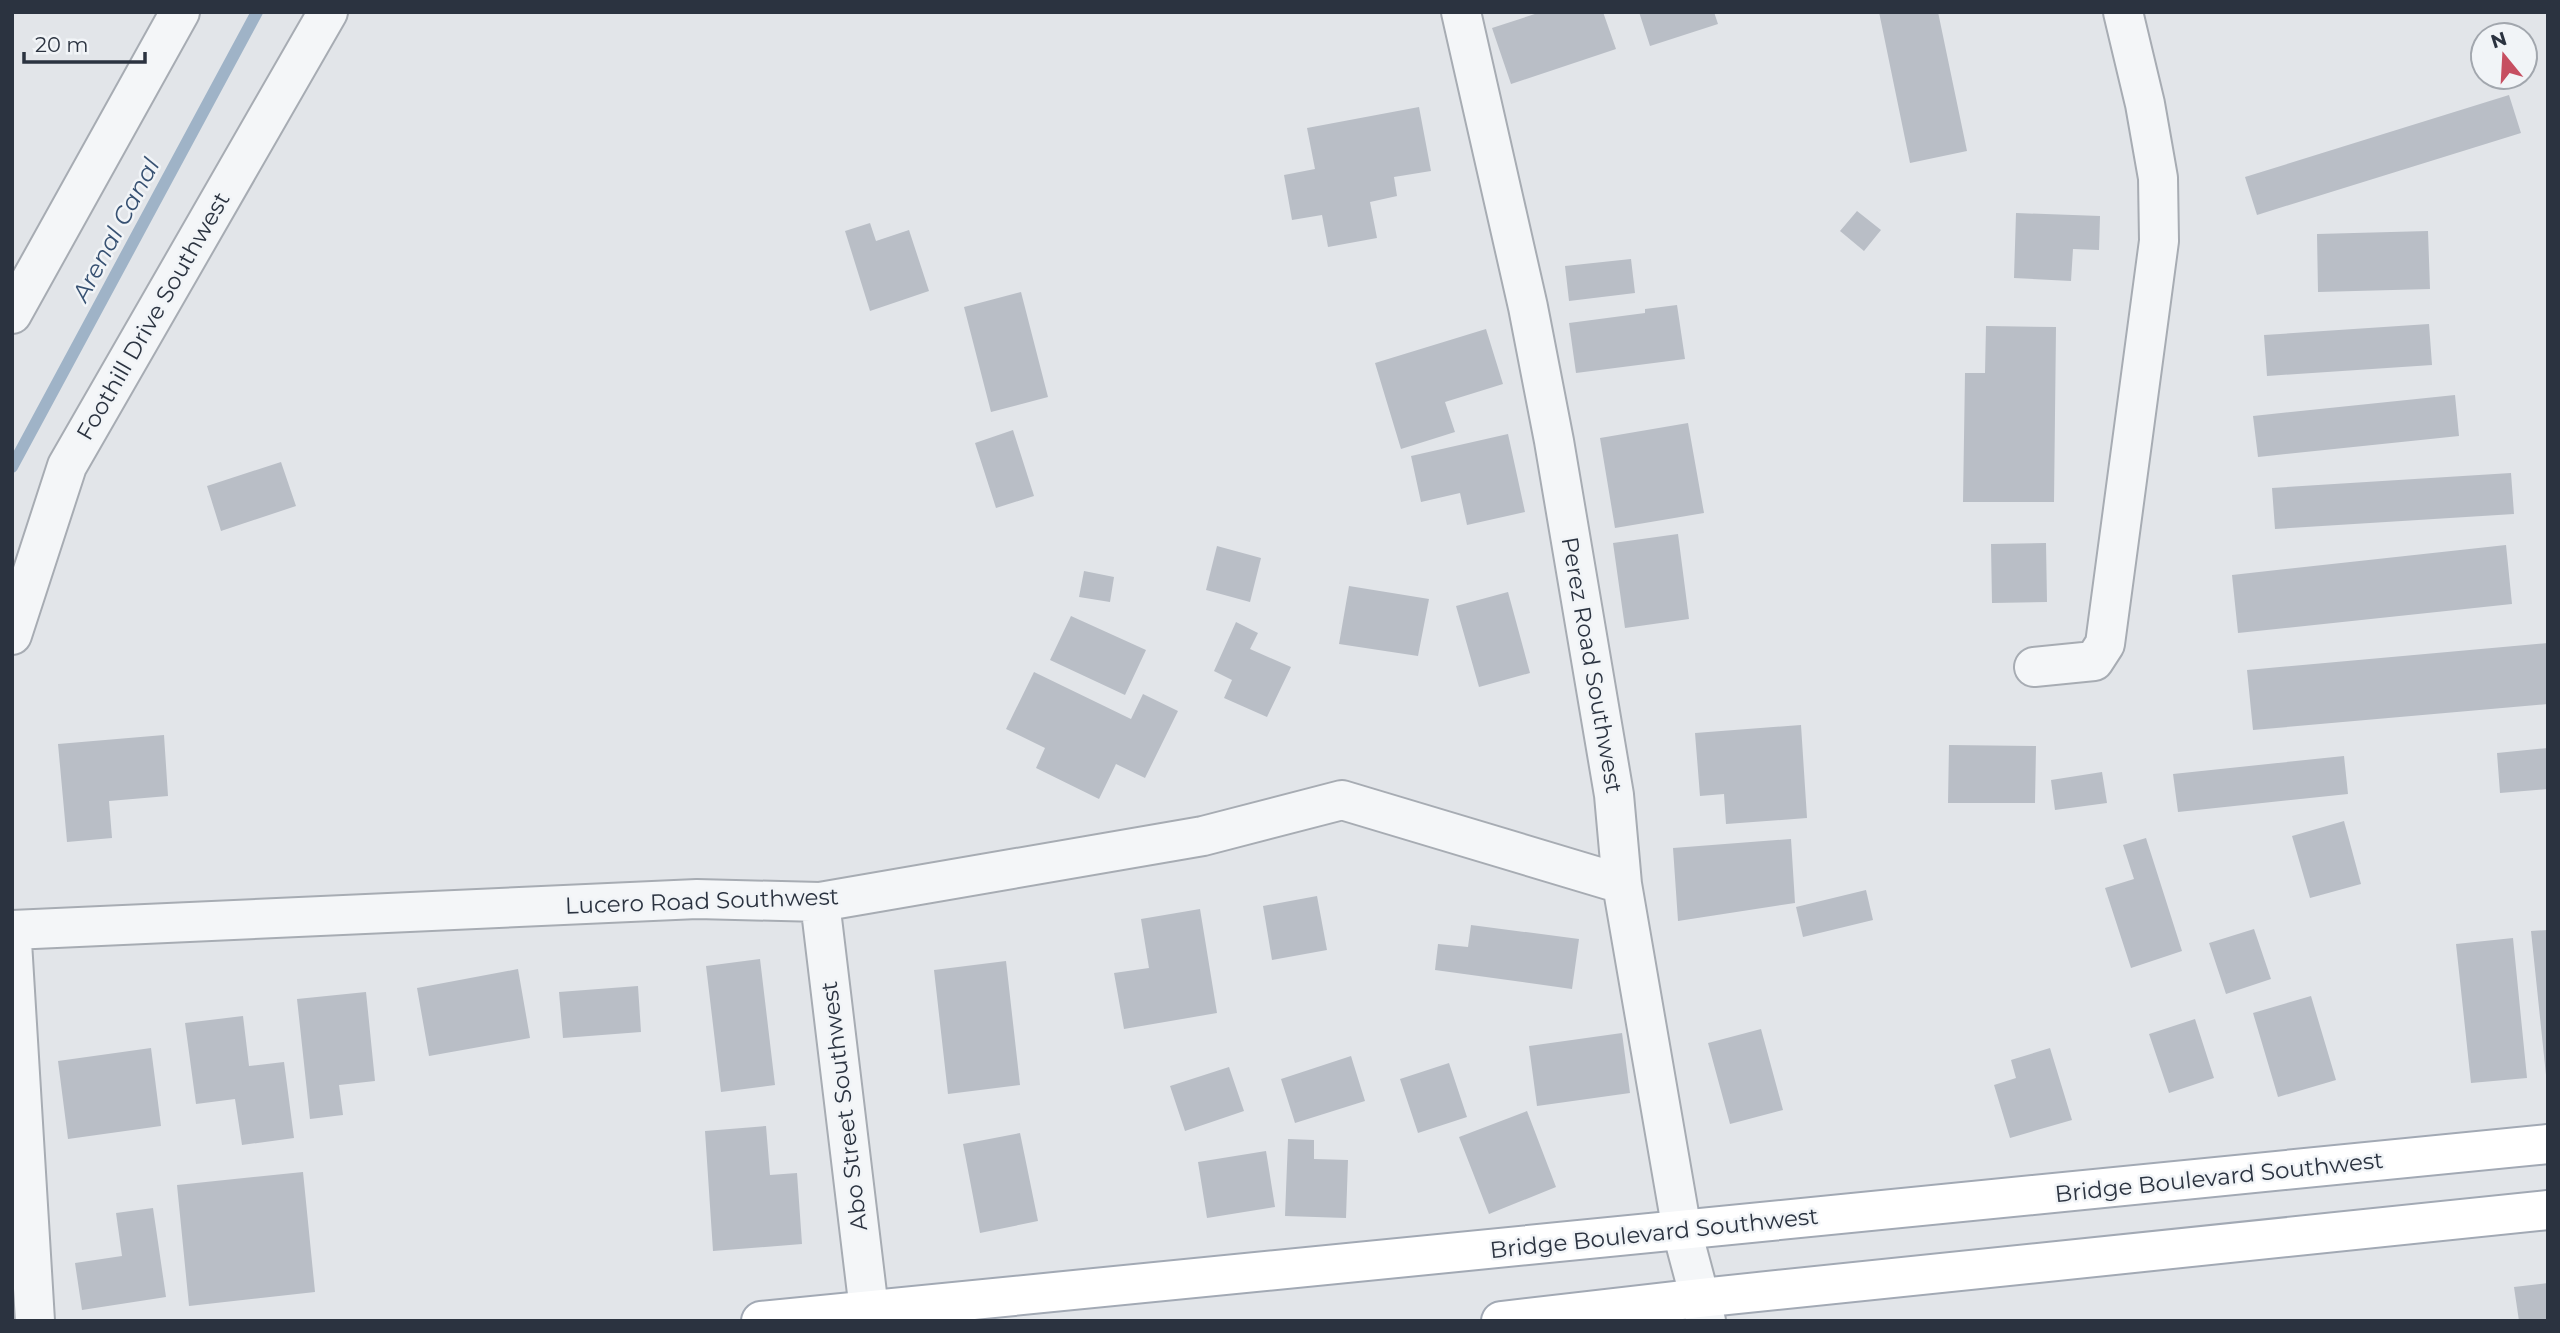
<svg xmlns="http://www.w3.org/2000/svg" width="2560" height="1333" viewBox="0 0 2560 1333" font-family="Montserrat,sans-serif">
<rect width="100%" height="100%" fill="#e2e5e9"/>
<g fill="none" stroke-linecap="round" stroke-linejoin="round">
<!-- stream -->
<path stroke="#9fb3c7" stroke-width="12" d="M12,467L257,12"/>
</g>
<!-- building -->
<path fill="#b9bec6" d="M1541,12H1603L1616,49L1511,84L1492,28Z
M1639,12H1714L1718,24L1650,46Z
M1879,12H1938L1967,151L1910,163Z
M2509,95L2521,133L2257,215L2245,177Z
M1419,107L1431,171L1394,177L1397,196L1370,202L1377,238L1328,247L1322,215L1292,220L1284,175L1315,169L1307,128Z
M1857,211L1881,230L1864,251L1840,231Z
M2016,213L2100,216L2099,250L2073,249L2071,281L2014,278Z
M870,223L876,241L909,230L929,291L870,311L845,231Z
M2428,231L2430,289L2318,292L2317,234Z
M1631,259L1635,293L1569,301L1565,266Z
M1021,292L1048,397L991,412L964,307Z
M1677,305L1685,359L1576,373L1569,323L1645,313V309Z
M2429,324L2432,365L2267,376L2264,335Z
M1986,326L2056,327L2054,502H1963L1965,373H1985Z
M1486,329L1503,384L1445,402L1455,432L1401,449L1375,363Z
M2455,395L2459,436L2258,457L2253,416Z
M1688,423L1704,513L1615,528L1600,438Z
M1013,430L1034,496L996,508L975,443Z
M1508,434L1525,512L1467,525L1460,493L1421,502L1411,456Z
M281,462L296,506L221,531L207,486Z
M2511,473L2514,514L2275,529L2272,488Z
M1678,534L1689,619L1625,628L1613,543Z
M2046,543L2047,602L1992,603L1991,544Z
M2506,545L2512,604L2238,633L2232,575Z
M1217,546L1261,558L1250,602L1206,590Z
M1084,571L1114,577L1110,602L1079,597Z
M1349,586L1429,599L1418,656L1339,644Z
M1508,592L1530,673L1479,687L1456,606Z
M1071,616L1146,650L1125,695L1050,660Z
M1236,622L1258,633L1250,649L1291,667L1267,717L1224,698L1232,680L1214,671Z
M2548,643V704L2253,730L2247,670Z
M1034,672L1131,719L1143,694L1178,711L1145,778L1116,764L1099,799L1036,768L1045,748L1006,729Z
M1801,725L1807,818L1726,824L1724,794L1700,796L1695,733Z
M164,735L168,796L109,801L112,838L67,842L58,744Z
M1949,745L2036,746L2035,803H1948Z
M2548,748V789L2500,793L2497,753Z
M2344,756L2348,794L2178,812L2173,774Z
M2102,772L2107,803L2055,810L2051,780Z
M2344,821L2361,884L2310,898L2292,836Z
M2146,838L2182,951L2131,968L2105,888L2134,879L2123,845Z
M1791,839L1795,903L1678,921L1673,848Z
M1866,890L1873,920L1803,937L1796,907Z
M1317,896L1327,950L1272,960L1263,906Z
M1200,909L1217,1013L1124,1029L1114,973L1149,968L1141,919Z
M1471,925L1579,939L1572,989L1435,970L1438,944L1468,947Z
M2254,929L2271,979L2226,994L2209,943Z
M2548,930V1075H2546L2531,931Z
M2513,938L2527,1078L2471,1083L2456,944Z
M760,959L775,1085L721,1092L706,966Z
M1006,961L1020,1085L948,1094L934,970Z
M518,969L530,1038L429,1056L417,988Z
M638,986L641,1032L563,1038L559,992Z
M366,992L375,1081L339,1085L343,1115L310,1119L297,999Z
M2311,996L2336,1080L2278,1097L2253,1013Z
M243,1016L249,1066L284,1062L294,1138L242,1145L235,1099L196,1104L185,1023Z
M2195,1019L2214,1078L2169,1093L2149,1034Z
M1761,1029L1783,1110L1730,1124L1708,1043Z
M1622,1033L1630,1093L1537,1106L1529,1046Z
M151,1048L161,1126L68,1139L58,1061Z
M2050,1048L2072,1120L2010,1138L1994,1085L2016,1078L2011,1060Z
M1351,1056L1365,1101L1295,1123L1281,1079Z
M1449,1063L1467,1117L1418,1133L1400,1079Z
M1229,1067L1244,1111L1185,1131L1170,1086Z
M1527,1111L1556,1187L1489,1214L1459,1137Z
M766,1126L770,1175L797,1173L802,1244L713,1251L705,1131Z
M1020,1133L1038,1221L980,1233L963,1144Z
M1288,1139L1314,1140V1159L1348,1160L1346,1218L1285,1216Z
M1266,1151L1275,1207L1207,1218L1198,1162Z
M303,1172L315,1292L189,1306L177,1185Z
M153,1208L166,1297L82,1310L75,1263L122,1256L116,1213Z
M2548,1283V1321H2519L2514,1287Z"/>
<g fill="none" stroke-linecap="round" stroke-linejoin="round">
<defs>
<path id="minor" d="M1461,12L1528,307L1554,441L1614,795L1622,884L1682,1231L1706,1321
M12,314L180,12
M12,635L67,466L328,12
M2034,667L2094,661L2105,644L2159,241L2158,178L2145,104L2123,12
M820,902L869,1310
M12,930L697,899L820,902L1203,836L1342,800L1622,884
M12,942L35,1321"/>
<path id="major" d="M761,1321L2548,1144
M1501,1321L1700,1298L2548,1210"/>
</defs>
<!-- minor casing -->
<use href="#minor" stroke="#a7acb3" stroke-width="42"/>
<!-- major casing -->
<use href="#major" stroke="#a2a9b4" stroke-width="42"/>
<!-- minor -->
<use href="#minor" stroke="#f4f6f8" stroke-width="38"/>
<!-- major -->
<use href="#major" stroke="#fff" stroke-width="38"/>
</g>
<g text-anchor="middle" stroke-width="5" stroke-linejoin="round" paint-order="stroke">
<!-- street labels -->
<g font-size="23" fill="#2b3340" stroke="#f1f4f7">
<text transform="translate(153 316) rotate(-60)" y="8">Foothill Drive Southwest</text>
<text transform="translate(1592 665) rotate(80)" y="8">Perez Road Southwest</text>
<text transform="translate(702 901) rotate(-2)" y="8">Lucero Road Southwest</text>
<text transform="translate(844 1106) rotate(-97)" y="8">Abo Street Southwest</text>
<text transform="translate(2219 1177) rotate(-6)" y="8">Bridge Boulevard Southwest</text>
<text transform="translate(1654 1233) rotate(-6)" y="8">Bridge Boulevard Southwest</text>
</g>
<!-- water labels -->
<g font-size="24" font-style="italic" fill="#375172" stroke="#f1f4f7">
<text transform="translate(116 230) rotate(-62)" y="8">Arenal Canal</text>
</g>
</g>
<!-- border -->
<rect width="2560" height="1333" fill="none" stroke="#2b3340" stroke-width="28"/>
<!-- north arrow -->
<g transform="translate(2504 56) rotate(342)"><circle r="33" fill="#f1f4f7" stroke="#a2a7ae" stroke-width="2"/>
<path d="M0-5L12 26L0 18L-12 26Z" fill="#c64f61"/>
<text y="-10" font-size="19" font-weight="bold" text-anchor="middle" fill="#2b3340">N</text>
</g>
<!-- scale -->
<path d="M24 52v10h121v-10" fill="none" stroke="#2b3340" stroke-width="3.5"/>
<text x="35" y="52" font-size="21" fill="#2b3340" stroke="#f1f4f7" stroke-width="5" paint-order="stroke">20 m</text>
</svg>
